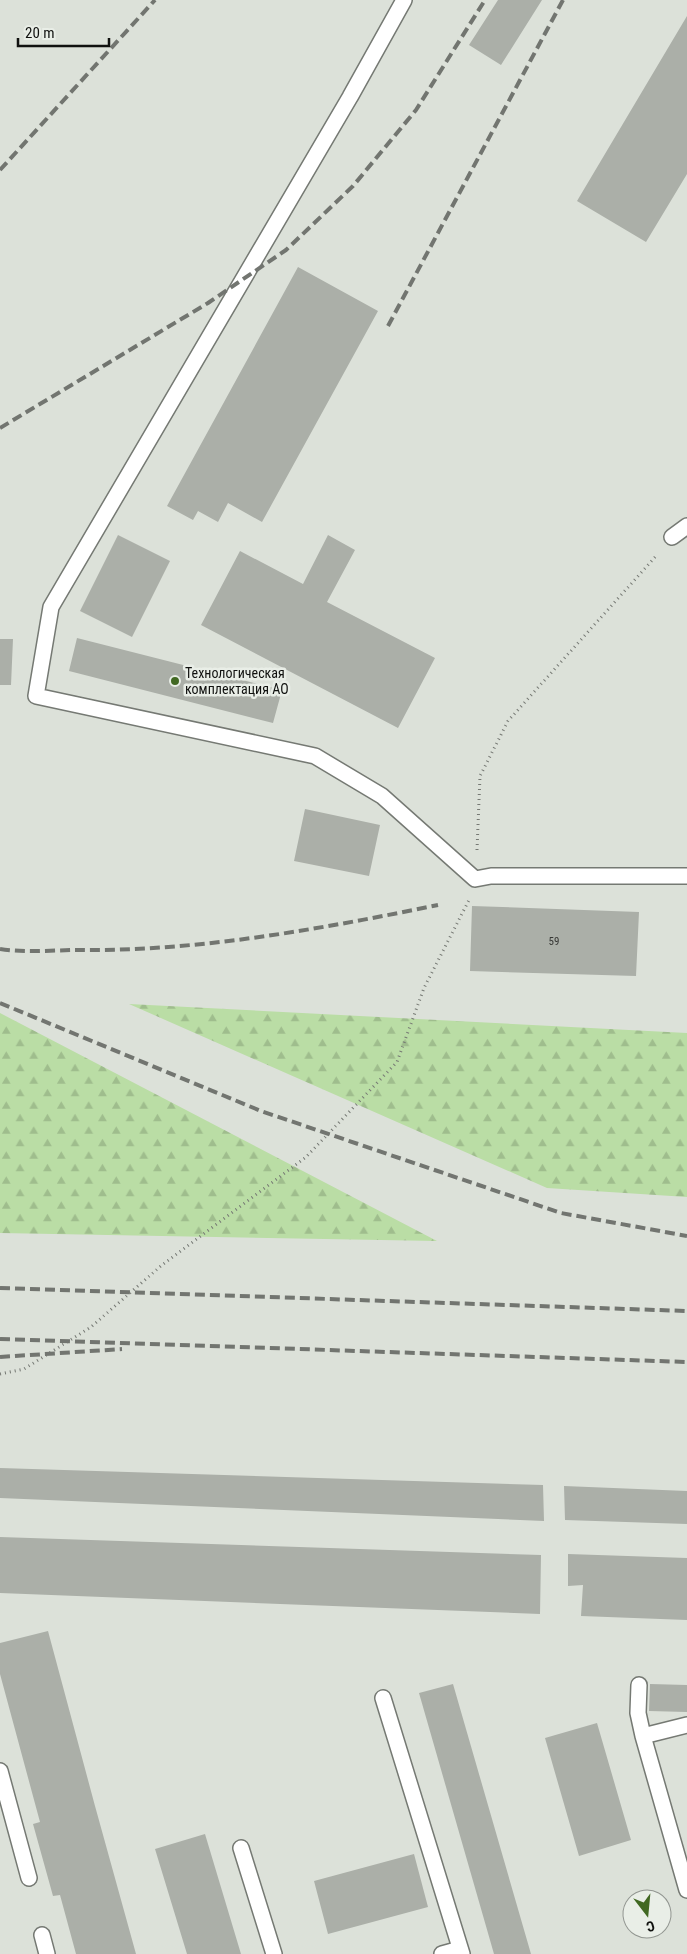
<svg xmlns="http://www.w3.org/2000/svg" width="687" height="1954" viewBox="0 0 687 1954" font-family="'Roboto Condensed',sans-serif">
<defs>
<pattern id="forest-firs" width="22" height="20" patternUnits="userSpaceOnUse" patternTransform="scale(1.25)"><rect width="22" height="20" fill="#badda5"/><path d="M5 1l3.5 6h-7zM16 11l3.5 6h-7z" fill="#9fbd8d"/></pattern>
</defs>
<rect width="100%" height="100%" fill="#dce1d9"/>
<!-- forest -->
<path fill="url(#forest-firs)" d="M129,1004L687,1033V1197L547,1188Z
M0,1013L437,1241L0,1233Z"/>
<!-- building -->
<path fill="#abafa8" d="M498,0H542L501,65L469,45Z
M687,16V174L646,242L577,201Z
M298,267L378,311L262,522L228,503L218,522L198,511L193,520L167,506Z
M118,535L170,561L132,637L80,611Z
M328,535L355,550L327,602L435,658L398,728L201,625L240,551L303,584Z
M77,638L282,690L273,723L69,671Z
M0,639H13L11,685H0Z
M305,809L380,825L369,876L294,861Z
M472,906L639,912L636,976L470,971Z
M0,1468L543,1485L544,1521L0,1498Z
M564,1486L687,1491V1524L565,1520Z
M0,1537L541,1555L540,1614L0,1593Z
M568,1554L687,1558V1620L581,1616L583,1585L568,1586Z
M48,1631L95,1806L136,1954H76L60,1895L53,1896L33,1824L40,1822L0,1674V1643Z
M453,1684L531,1954H494L419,1693Z
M650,1684L687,1685V1712L649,1711Z
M597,1723L631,1840L579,1856L545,1738Z
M205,1834L241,1954H187L155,1849Z
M414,1854L428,1907L328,1934L314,1881Z"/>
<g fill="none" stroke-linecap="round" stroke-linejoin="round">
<defs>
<path id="lane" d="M404,0L350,97L51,607L36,696L315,756L382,796L475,879L491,876H687
M672,537L687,526
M639,1685L638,1713L643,1736L687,1890
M383,1698L462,1954
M643,1736L687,1725
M0,1771L29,1878
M241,1848L274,1954
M42,1935L47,1954
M442,1954L460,1949"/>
</defs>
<!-- lane casing -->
<use href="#lane" stroke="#757973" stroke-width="18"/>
<!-- path -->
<path stroke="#767974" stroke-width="3" stroke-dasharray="1 4" stroke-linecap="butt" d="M477,850L480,776L508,721L657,555
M0,1374L24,1369L91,1327L162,1265L306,1157L397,1062L424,988L469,900"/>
<!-- lane -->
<use href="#lane" stroke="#fff" stroke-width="15"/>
<!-- rail -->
<path stroke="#727570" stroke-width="4" stroke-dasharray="10 5" stroke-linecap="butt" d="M0,170L155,0
M388,326L563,0
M0,428L208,303L286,250L353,186L416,110L485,0
M0,949C26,953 54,950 80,950C201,951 320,929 438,905
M0,1003L261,1111L561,1213L687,1236
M0,1288L687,1311
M0,1339L687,1362
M0,1357L122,1349"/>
</g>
<!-- markers -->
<circle fill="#416822" stroke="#e9eee7" stroke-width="2" cx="175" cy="681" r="5"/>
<g text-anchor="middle" stroke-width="5" stroke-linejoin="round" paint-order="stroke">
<!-- number labels -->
<g font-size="11" fill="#373835">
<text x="554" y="945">59</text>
</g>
<!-- poi labels -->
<g font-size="14" fill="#10110f" stroke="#e9eee7" text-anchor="start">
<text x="185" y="678">Технологическая<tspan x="185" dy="16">комплектация АО</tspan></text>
</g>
</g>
<!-- north arrow -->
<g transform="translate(647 1914) rotate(164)"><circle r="24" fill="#e9eee7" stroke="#929691"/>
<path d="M0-4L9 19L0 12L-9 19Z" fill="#416822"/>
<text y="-8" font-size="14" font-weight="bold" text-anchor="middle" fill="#10110f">С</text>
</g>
<!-- scale -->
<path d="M18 38v8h91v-8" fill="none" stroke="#10110f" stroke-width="2.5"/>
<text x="25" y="38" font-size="15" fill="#10110f" stroke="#e9eee7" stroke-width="4" paint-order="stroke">20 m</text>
</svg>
